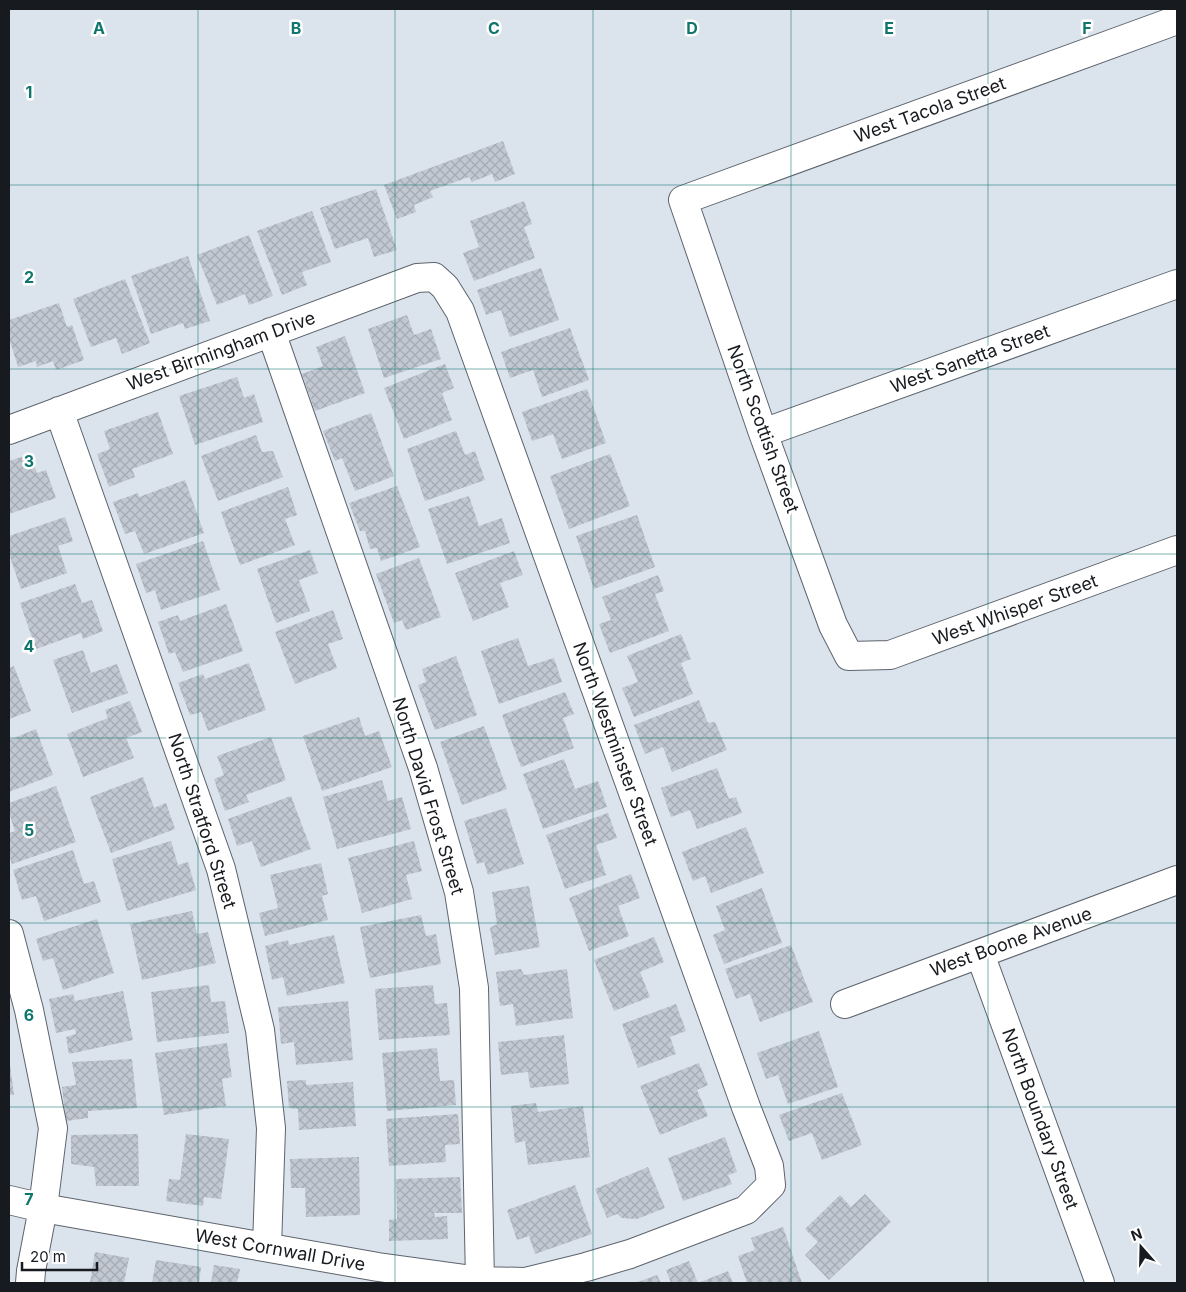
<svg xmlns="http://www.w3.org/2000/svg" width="1186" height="1292" viewBox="0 0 1186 1292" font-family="Inter,sans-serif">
<defs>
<pattern id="building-cross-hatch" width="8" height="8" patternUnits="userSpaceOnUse" patternTransform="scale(1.25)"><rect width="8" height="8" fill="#c1c8d2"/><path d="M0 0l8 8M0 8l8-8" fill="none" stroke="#a5abb4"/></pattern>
</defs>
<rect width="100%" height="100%" fill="#dbe3ed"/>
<!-- building -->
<path fill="url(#building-cross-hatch)" d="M503,141L515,174L495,182L492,174L472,182L469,177L430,191L433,197L414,205L416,212L397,219L384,185Z
M376,189L397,250L374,257L368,238L335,249L320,208Z
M524,201L532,224L524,227L535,258L474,281L463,253L479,247L470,221Z
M312,211L331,262L302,272L307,285L282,295L257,231Z
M249,235L273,296L249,305L245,294L217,305L197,255Z
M188,256L210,321L185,329L183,323L151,334L131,276Z
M541,268L559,320L510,337L501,310L486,315L477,290Z
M125,279L150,343L122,354L116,338L91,347L73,299Z
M59,303L67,327L72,325L84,360L56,370L53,361L37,367L36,361L18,367L9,338V320Z
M407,315L414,335L431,329L441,359L384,378L368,329Z
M570,328L589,380L542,397L533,370L510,378L501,352Z
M345,336L365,393L315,411L302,374L323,366L316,347Z
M445,364L454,388L442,393L452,420L404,439L384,388Z
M237,377L244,398L254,394L263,422L195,445L179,396Z
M587,389L606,443L562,459L553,434L532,441L522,412Z
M158,412L173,454L132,469L135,477L109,487L97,454L110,449L104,431Z
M371,413L394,476L355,491L342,458L335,461L323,431Z
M456,431L465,455L475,451L485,480L425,501L407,449Z
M256,435L262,452L273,451L283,477L218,501L201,456Z
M30,454L37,473L46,470L56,498L9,514V461Z
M610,454L630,506L569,529L550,476Z
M185,480L204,533L144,554L135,531L125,534L113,502L138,493L139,497Z
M397,486L420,547L381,561L377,548L370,549L365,531H360L349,503Z
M288,487L297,515L285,519L295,545L240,565L221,512Z
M469,496L479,526L502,518L510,543L447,564L428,509Z
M637,515L655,567L594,589L576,536Z
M65,517L73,541L58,546L67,573L21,589L9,554V536Z
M203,541L220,590L161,610L155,590L146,593L136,564Z
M310,550L318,573L299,580L310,611L276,623L257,569Z
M514,551L523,575L500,583L509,607L473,621L455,573Z
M419,558L441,617L406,630L402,620L394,623L376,574Z
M658,575L664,591L655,594L669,631L610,653L599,624L611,620L602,597Z
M75,584L82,603L92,600L103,631L83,639L81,633L36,649L20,603Z
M226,604L243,651L183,672L175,652L169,654L158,622L178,615L180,621Z
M333,610L343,639L328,644L337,668L295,684L275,632Z
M681,634L691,659L681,663L693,694L634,717L622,688L638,682L627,656Z
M518,638L528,666L554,658L562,682L499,704L481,651Z
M83,650L91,673L117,664L128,693L72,713L53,660Z
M456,656L477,715L435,730L418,685L426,682L422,669Z
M249,663L266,710L208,731L201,712L190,715L178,683L203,674L205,679Z
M14,666L31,711L9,719V668Z
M565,692L574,714L563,718L574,748L521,767L502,715Z
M699,700L708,723L715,722L727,750L672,772L663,747L645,754L634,725Z
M130,701L142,732L126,738L134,758L83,777L67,734L108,718L105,710Z
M359,717L365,736L379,731L392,767L322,791L303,736Z
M484,726L507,789L462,805L440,742Z
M36,729L53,775L9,792V740Z
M271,737L286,780L246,795L249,802L225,811L214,779L224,775L217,756Z
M564,759L575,789L598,781L607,807L543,829L523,774Z
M717,768L729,799L736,797L742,813L697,829L690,810L671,817L661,788Z
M143,777L154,808L166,803L175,829L111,853L90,797Z
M382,780L388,801L402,797L411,829L337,849L323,797Z
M56,786L76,842L12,864L9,855V833L15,831L9,813V803Z
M291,796L311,849L261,867L252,841L237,846L228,819Z
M506,808L524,864L488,875L484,862L477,864L464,821Z
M608,813L617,838L596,845L606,875L565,889L546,835Z
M746,827L764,873L711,893L705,876L693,881L682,852Z
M171,841L178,865L188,862L196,890L127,911L112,859Z
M414,841L422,871L406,875L412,899L362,913L348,858Z
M73,850L84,884L94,881L101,902L44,921L36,896L22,900L13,870Z
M321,863L328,894L322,896L328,920L265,936L259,913L278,908L270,875Z
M631,874L640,898L618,906L629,936L589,951L569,898Z
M529,886L540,947L495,955L490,928L497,924L492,892Z
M762,888L782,943L724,964L713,935L725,930L716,906Z
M192,911L197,934L208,932L216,963L142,980L130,924Z
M421,915L426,936L436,934L441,964L370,978L360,927Z
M97,919L114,973L63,990L53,958L43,961L36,939Z
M334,935L345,983L287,996L283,977L272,980L265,946L288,940L289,945Z
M654,937L664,962L640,972L650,997L614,1011L594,960Z
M791,945L813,1002L760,1022L750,994L736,999L725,969Z
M521,969L524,975L567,969L573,1018L516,1026L513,1004L500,1006L496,972Z
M209,985L211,1002L225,1001L229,1033L157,1042L151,992Z
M433,985L435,1004L447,1003L450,1035L379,1040L375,989Z
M123,991L133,1040L69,1054L66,1037L76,1034L75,1029L56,1033L49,999L73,994L75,1001Z
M348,1001L353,1060L296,1065L294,1042L281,1044L278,1007Z
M676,1004L686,1031L670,1037L676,1054L638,1068L622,1024Z
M819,1031L838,1087L788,1104L778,1075L766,1079L757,1053Z
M564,1035L569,1084L530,1088L528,1072L501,1075L498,1042Z
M227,1043L232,1077L222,1079L226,1106L164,1115L155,1053Z
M437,1048L440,1081L454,1080L456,1105L387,1111L382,1053Z
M132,1059L137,1108L88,1111V1118L66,1121L62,1087L76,1085L72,1062Z
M699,1063L708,1085L697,1090L708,1116L660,1135L640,1086Z
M9,1065H10L14,1095H9Z
M306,1080V1085L353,1082L356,1126L299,1130L298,1109L289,1108L287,1081Z
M842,1093L862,1145L822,1160L812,1133L789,1141L779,1115Z
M536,1103L538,1112L583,1106L590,1157L528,1165L525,1141L515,1143L511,1106Z
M458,1114L460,1144L445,1145L446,1162L389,1166L386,1119Z
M138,1134L139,1186H96L94,1167L71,1164V1135Z
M186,1134L229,1139L221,1199L204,1197L203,1206L166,1201L169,1179L180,1180Z
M725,1137L737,1172L728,1175L732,1184L683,1201L668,1158Z
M359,1157L360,1215L306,1217L305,1188H291L290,1159Z
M648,1167L665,1208L637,1219L622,1218L617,1214L607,1218L595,1189Z
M460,1177L462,1213H434L435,1217L447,1216L448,1239L389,1241V1220L397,1219L396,1179Z
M575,1185L592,1234L535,1254L529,1236L517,1240L507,1210Z
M865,1194L891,1222L829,1280L805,1255L818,1242L805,1229L840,1195L851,1207Z
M783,1227L802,1283H747L738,1256L755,1250L751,1238Z
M95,1252L129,1258L124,1283H90Z
M156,1260L201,1267L199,1283H152Z
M689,1261L698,1283L728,1271L733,1283H671L666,1270Z
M214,1265L240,1269L237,1283H211Z
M657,1275L661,1283H635Z"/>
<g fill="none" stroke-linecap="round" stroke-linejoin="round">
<defs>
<path id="minor" d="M1177,20L683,200L763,433L833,625L849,656L890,655L1177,550
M271,332L423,768L459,892L474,988L480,1281
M59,411L221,869L260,1030L271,1128L267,1247
M9,430L417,278L434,277L445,287L460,311L746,1107L769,1166L771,1185L746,1210L630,1254L586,1267L525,1282L480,1281L378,1267L43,1208L9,1200
M763,433L1177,284
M9,934L29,1010L53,1128L43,1208L31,1271L30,1283
M980,954L1100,1283
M845,1004L1177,880"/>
</defs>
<!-- minor casing -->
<use href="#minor" stroke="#5d646d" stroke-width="30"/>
<!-- minor -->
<use href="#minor" stroke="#fff" stroke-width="28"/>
</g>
<!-- grid -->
<path fill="none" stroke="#0f766e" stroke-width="1" stroke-opacity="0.55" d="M198,9V1283M395,9V1283M593,9V1283M791,9V1283M988,9V1283M9,185H1177M9,369H1177M9,554H1177M9,738H1177M9,923H1177M9,1107H1177"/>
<g text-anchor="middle" stroke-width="5" stroke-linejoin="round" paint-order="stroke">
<!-- street labels -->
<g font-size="18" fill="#171a1e" stroke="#fff">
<text transform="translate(930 110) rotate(-20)" y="6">West Tacola Street</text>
<text transform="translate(221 351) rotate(-20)" y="6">West Birmingham Drive</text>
<text transform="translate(970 359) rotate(-20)" y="6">West Sanetta Street</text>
<text transform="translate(763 429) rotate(70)" y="6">North Scottish Street</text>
<text transform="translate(1015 610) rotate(-20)" y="6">West Whisper Street</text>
<text transform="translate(615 744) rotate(70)" y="6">North Westminster Street</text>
<text transform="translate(428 796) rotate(73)" y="6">North David Frost Street</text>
<text transform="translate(202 821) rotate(72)" y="6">North Stratford Street</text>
<text transform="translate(1011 942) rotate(-20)" y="6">West Boone Avenue</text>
<text transform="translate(1040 1119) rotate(70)" y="6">North Boundary Street</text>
<text transform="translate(280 1250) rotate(10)" y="6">West Cornwall Drive</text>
</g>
</g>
<g font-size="16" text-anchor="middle" font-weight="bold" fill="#0f766e" stroke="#fff" stroke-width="5" stroke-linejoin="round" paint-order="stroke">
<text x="99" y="34">A</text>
<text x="296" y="34">B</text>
<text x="494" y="34">C</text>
<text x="692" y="34">D</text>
<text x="889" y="34">E</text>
<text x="1087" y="34">F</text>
<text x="29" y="98">1</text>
<text x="29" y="283">2</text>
<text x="29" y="467">3</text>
<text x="29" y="652">4</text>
<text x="29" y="836">5</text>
<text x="29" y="1021">6</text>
<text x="29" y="1205">7</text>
</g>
<!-- border -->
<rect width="1186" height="1292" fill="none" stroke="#171a1e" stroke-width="20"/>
<!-- north arrow -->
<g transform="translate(1141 1247) rotate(340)" stroke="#ffffff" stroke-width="4" paint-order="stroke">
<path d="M0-4L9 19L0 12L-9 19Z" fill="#171a1e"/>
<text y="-8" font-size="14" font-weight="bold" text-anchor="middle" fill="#171a1e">N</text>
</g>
<!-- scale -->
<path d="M22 1262v8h75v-8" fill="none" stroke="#171a1e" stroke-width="2.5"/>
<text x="30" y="1262" font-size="15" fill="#171a1e" stroke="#ffffff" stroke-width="4" paint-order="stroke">20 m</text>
</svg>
